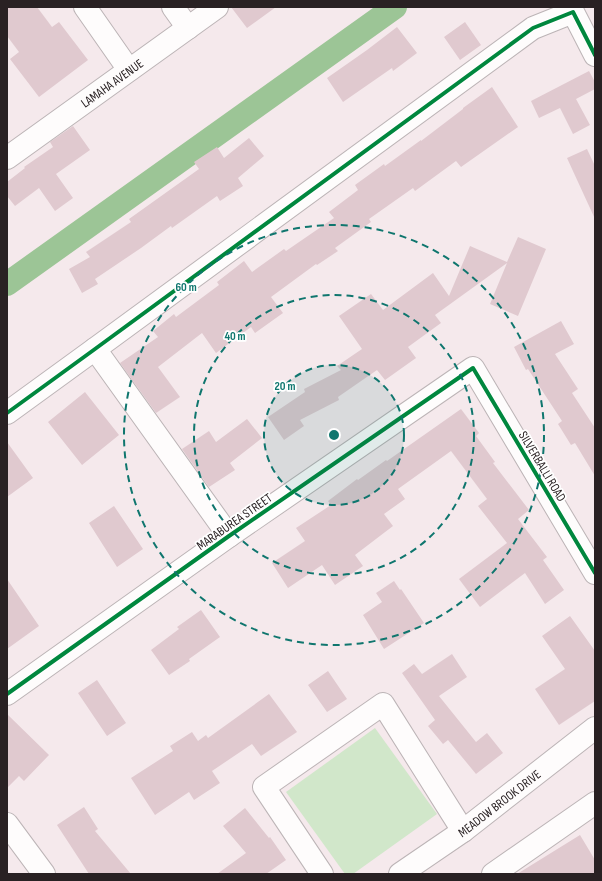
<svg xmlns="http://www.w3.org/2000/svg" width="602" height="881" viewBox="0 0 602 881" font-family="'Sofia Sans Condensed',sans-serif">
<rect width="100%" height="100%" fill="#f5e9ec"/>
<!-- green -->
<path fill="#d1e7ca" d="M375,728L437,814L353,874H345L286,792Z"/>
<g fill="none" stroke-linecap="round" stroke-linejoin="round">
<!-- canal -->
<path stroke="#9cc596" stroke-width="24" d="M7,284L395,7"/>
</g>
<!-- building -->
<path fill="#e0c9cf" d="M7,7H37L52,27L59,22L88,60L39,97L10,59L19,52L7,36Z
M231,7H276L247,28Z
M465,22L481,45L460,60L444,37Z
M397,27L417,53L393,71L392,68L343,102L327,78L367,50Z
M589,71L595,82V89L576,99L590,125L573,134L560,108L539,118L531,101Z
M492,87L518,127L461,167L456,161L415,191L413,188L369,219L371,222L335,248L338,251L317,265L316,264L271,297L283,313L255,333L251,327L216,353L202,333L158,367L180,397L156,413L120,363L158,337L153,331L174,314L176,317L219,285L217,282L244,261L252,272L284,249L286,251L334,218L329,212L358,190L355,185L384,164L385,166L421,140V141L463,109V108Z
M73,126L90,150L56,174L73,198L55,211L39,188L15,206L7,196V182L25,168L24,167L53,147L50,142Z
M249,138L264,156L238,178L243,186L220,201L217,196L172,228L171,226L141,248L95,279L98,284L82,293L69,269L90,257L86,252L131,222L129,219L199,169L194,162L217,147L224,158Z
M587,149L595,166V219L567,158Z
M518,237L546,249L518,316L490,304L507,263L435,315L441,323L408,347L416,358L385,380L377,370L338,397L339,400L300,420L304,426L284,440L268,417L305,392L304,389L341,370L337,366L362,349L339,316L371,294L383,310L433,273L449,296L470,246L507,262Z
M561,321L574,344L555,354L578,389L572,393L595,428V476L575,443L571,445L558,424L562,421L528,369L526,370L514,347Z
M85,392L119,435L82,465L48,422Z
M461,409L479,433L476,436L495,462L493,463L529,510L518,519L547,557L543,560L564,590L545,604L525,573L480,607L459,579L507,543L478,506L487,499L451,451L398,489L405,499L384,514L393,526L355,555L363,566L335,585L322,565L288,588L272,563L305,541L296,528L331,505L328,501L357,479L358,480L386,460L387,461Z
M247,419L262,438L230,463L235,470L209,487L182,449L209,431L216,442Z
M7,442L33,478L7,497Z
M114,506L143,549L117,567L89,523Z
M7,579L39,626L7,649Z
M394,581L400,590L401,589L424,623L384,649L363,615L382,602L376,593Z
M201,610L220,637L189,659L190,661L169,675L151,650L179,629L177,627Z
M570,616L595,651V701L559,725L535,689L565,669L542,636Z
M452,654L467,677L439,696L476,742L487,733L503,753L476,774L448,740L443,744L428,726L435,720L402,673L414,664L422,674Z
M328,671L347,699L327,712L308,685Z
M97,680L126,723L107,736L78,693Z
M269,694L297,732L261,756L252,744L212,771L220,783L194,800L189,792L155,815L131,778L173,751L170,746L192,732L198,741L206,735L208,738Z
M7,714L49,755L24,781L19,776L7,788Z
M84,807L98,829L95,831L131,874H89L57,825Z
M245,808L269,838L270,837L286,860L266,874H217L246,853L223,826Z
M580,835L595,860V874H517Z"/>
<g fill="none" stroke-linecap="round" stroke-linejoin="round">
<defs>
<g id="minor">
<path d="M85,7L129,70"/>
<path d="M173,7L188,28"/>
<path id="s1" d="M7,158L217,7"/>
<path d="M95,349L229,536"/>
<path d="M7,413L95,349L533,28L573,12L595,55"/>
<path d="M7,694L229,536L473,368L595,573"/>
<path d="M7,824L44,874"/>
<path d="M322,874L264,787L383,704L463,831"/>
<path id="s2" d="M400,874L463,831L595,728"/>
<path d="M493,874L595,803"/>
</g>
</defs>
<!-- minor casing -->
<use href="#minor" stroke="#bcb4b6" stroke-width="24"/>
<!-- minor -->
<use href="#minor" stroke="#fefcfc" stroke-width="22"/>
<defs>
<path id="cycleway" d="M7,413L95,349L533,28L573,12L595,55
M7,694L229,536L473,368L595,573"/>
</defs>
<!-- cycleway casing -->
<use href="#cycleway" stroke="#fff" stroke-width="6"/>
<!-- cycleway -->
<use href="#cycleway" stroke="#00873e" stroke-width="4"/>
</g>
<!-- distance rings -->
<circle cx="334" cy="435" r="70" fill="#0f766e" fill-opacity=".12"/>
<g fill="none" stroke="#0f766e" stroke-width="2" stroke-dasharray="7 5">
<circle cx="334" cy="435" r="70"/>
<circle cx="334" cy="435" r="140"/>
<circle cx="334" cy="435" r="210"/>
</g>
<g text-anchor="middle" stroke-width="3.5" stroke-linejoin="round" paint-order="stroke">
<!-- street labels -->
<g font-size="13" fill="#292123" stroke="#fff">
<text dy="5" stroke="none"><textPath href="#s1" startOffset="129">LAMAHA AVENUE</textPath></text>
<text transform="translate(543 466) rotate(59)" y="5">SILVERBALLI ROAD</text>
<text transform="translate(234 521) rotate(-35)" y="5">MARABUREA STREET</text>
<text dy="5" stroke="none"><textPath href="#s2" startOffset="122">MEADOW BROOK DRIVE</textPath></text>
</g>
</g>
<circle cx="334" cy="435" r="6" fill="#0f766e" stroke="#fff" stroke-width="2"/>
<g font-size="12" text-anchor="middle" font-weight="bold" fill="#0f766e" stroke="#fff" stroke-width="3.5" stroke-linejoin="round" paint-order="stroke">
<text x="186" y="291">60 m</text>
<text x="235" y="340">40 m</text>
<text x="285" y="390">20 m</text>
</g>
<!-- border -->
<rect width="602" height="881" fill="none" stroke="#292123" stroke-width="16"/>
</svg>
